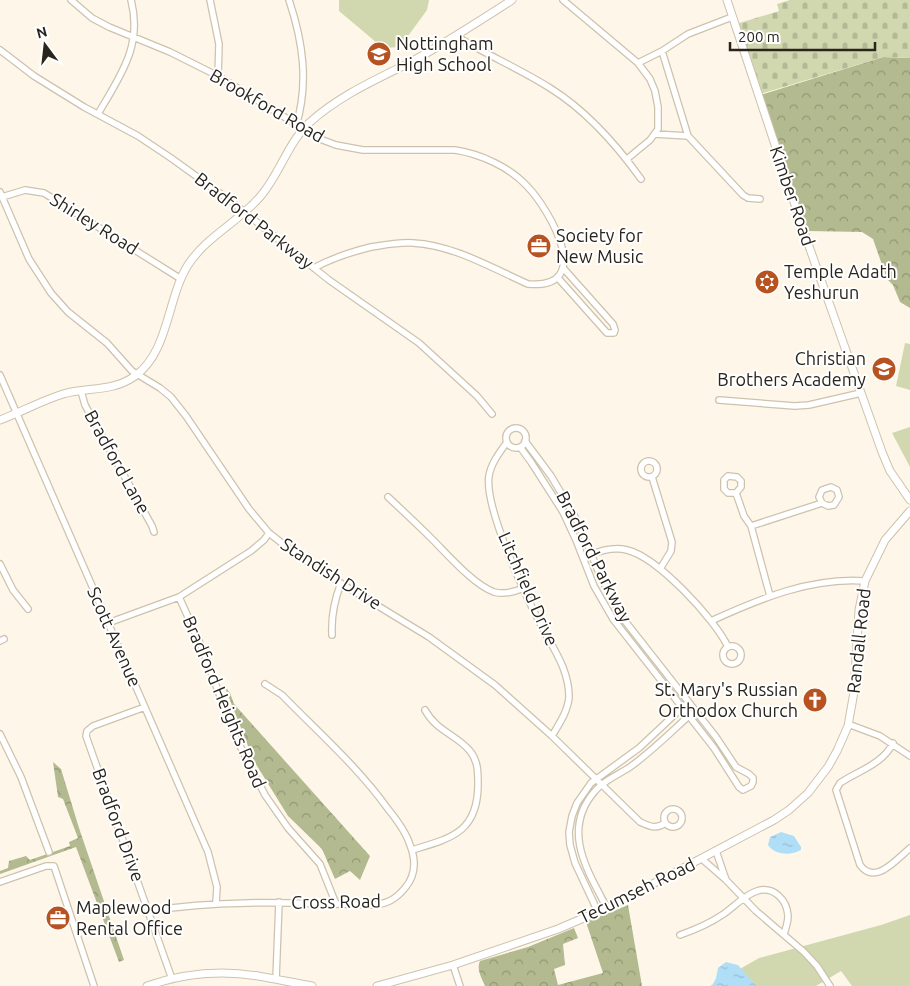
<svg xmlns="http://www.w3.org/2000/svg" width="910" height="986" viewBox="0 0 910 986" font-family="Ubuntu,sans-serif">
<defs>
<pattern id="forest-crowns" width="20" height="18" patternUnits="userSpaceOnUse" patternTransform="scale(1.25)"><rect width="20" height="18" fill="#b3ba90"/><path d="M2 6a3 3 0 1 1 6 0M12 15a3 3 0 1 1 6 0" fill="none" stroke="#929775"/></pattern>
<pattern id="cemetery-stones" width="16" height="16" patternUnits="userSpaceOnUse" patternTransform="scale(1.25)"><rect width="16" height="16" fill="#d1d8af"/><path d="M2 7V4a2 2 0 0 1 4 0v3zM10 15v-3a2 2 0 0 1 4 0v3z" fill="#b3b996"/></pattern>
<pattern id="water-ripples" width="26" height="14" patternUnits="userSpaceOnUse" patternTransform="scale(1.25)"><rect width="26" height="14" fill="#b0def6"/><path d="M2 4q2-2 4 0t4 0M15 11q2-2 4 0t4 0" fill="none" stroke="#97bed2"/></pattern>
</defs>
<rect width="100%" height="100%" fill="#fef7e9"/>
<!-- grass -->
<path fill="#d1d8af" d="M339,0H429L427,10L400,47L383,48L339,11Z
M905,343L910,344V390L896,386Z
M910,427V467L892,433Z
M910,915V986H852L841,971L816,986H710L759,958L881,925Z"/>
<!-- forest -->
<path fill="url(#forest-crowns)" d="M883,57L910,58V308L900,302L893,285L887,279L873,239L862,232L807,231L760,95Z
M224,685L230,693L234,704L370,856L360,880L350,871L335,879L322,849L288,816L254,761Z
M53,762L61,769L79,828L124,960L119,962L76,847L0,874V871L8,868L9,861L26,856L30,860L70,846L69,842L78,838L63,799L58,797Z
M628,905L642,986H485C482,978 476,970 480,961L528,947L574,928L578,938L563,944L565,965L554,969L558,985L603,973L586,922Z"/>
<!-- cemetery -->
<path fill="url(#cemetery-stones)" d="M790,0H910V58L883,57L757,95L736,24L779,11L777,4Z"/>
<!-- water -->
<path fill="url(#water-ripples)" d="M781,832L794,836L801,847V850C791,856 774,855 768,845L770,837Z
M726,962L738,965L756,986H712L716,978L718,968Z"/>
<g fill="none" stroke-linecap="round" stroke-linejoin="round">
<defs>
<path id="minor" d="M71,0L92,18L109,27L170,52L218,76L320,139L336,145L363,150H455C481,154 509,167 527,186C550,210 596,290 528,284C492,268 453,245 413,243C399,242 385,245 371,247C351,252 332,258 314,268
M210,0L219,44L218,76
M289,0C303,42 309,83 296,126
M563,0L638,63L650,79L655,91L658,107V129L650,140L627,159
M456,36C487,55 520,69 550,88C587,111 616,144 641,179
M0,50L34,76L84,107L138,136L171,158L228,199L329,280L419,343L477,396L492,414
M662,51L688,136L743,195L748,198L760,199
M638,63L662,51L688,34L732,17
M98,114C120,76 143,46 131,0
M655,134L688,136
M0,192L29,259L51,293L68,312L107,343L132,371L160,388L171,397L186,416L249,509L269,533L292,551L324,573L429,637L495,685L552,736L640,822C649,826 656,830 665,823
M2,197L25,190L44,193L181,279
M558,278L607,333H614L615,330L613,324L564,269
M0,375L208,852L217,887L216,903
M81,391L85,405L152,526L154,532
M719,400L795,406L809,405L861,393
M506 438a10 10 0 1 1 20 0a10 10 0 1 1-20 0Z
M507,442C500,452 491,463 489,476C484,507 526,597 542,627C554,650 569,670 569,697C568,711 559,724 552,736
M520,447L531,462L563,512L576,540L594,586L613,619L714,748L739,787L743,790L751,786L753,782V778L749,774L736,767L716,737L625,621L601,578L584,536L573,513L551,476L525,441
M641 469a8 8 0 1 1 16 0a8 8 0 1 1-16 0Z
M652,477L672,542L671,551L660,569
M736,493H728L724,489V480L728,476L737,477L741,481V487L736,493L744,516L751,526L770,596
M388,497C403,511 418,525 433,540C448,555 474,585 494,592C504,595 514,592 524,588
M751,526L822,503L828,506L834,505L839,497L837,490L831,487L822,490L819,497L822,503
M590,555C602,550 615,547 627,550C657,557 715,619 728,647
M0,564L13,590L28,609
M179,597L202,648L235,736L265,795L288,828L320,864L336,904
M711,621C759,599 811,577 865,581
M108,623L179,597L251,551L264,540L269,533
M332,635C331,616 334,601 341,583
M0,641L4,639
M723 655a9 9 0 1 1 18 0a9 9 0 1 1-18 0Z
M145,707L93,726L87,731L86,736L172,979
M848,724L880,736L910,756
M0,734L21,777L49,852
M893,743C883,764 858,771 840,783L836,790L860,865C875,886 897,859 910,848
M664 818a9 9 0 1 1 18 0a9 9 0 1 1-18 0Z
M412,850C452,838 478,832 478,784C478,772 478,761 470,751C456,734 437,732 425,710
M716,851L726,880
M702,859L726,880L756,911L804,952L817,966L830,986
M0,882L46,866H54L94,986
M607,908C587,870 561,830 595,791C604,780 618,775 630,767C651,752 671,732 691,714
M149,911C223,899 298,903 373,905C387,904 396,899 405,888C416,875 416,860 410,845C406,832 397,820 388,809C358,767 318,732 282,695L265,684
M598,912L575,863L570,845L569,832L572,816L577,803L591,783L639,748L685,705
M680,935C694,930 709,924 722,915C733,908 744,895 757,891C773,886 787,899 788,916C788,922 786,928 784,934
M453,965L460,986
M276,979L279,902"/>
<path id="tertiary" d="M727,0L805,235L882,452L890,471L910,500
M0,420C21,412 41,401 63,394C88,387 113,392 135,376C169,352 167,298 188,265C206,237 237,223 259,198C279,176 287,144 309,123C339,96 373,81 409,63C444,44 478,22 512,0
M147,986C182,974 221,970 258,976C276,979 294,983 312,986
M377,986L453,965L558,929L607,908L685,867L774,820L789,810L808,793L828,767L837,751L848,726L854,692L859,610L865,581L885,540L910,511"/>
</defs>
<!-- minor casing -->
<use href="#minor" stroke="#cec2ad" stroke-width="8"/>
<!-- tertiary casing -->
<use href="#tertiary" stroke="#cec2ad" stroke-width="9"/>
<!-- minor -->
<use href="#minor" stroke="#fff" stroke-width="5.5"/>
<!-- tertiary -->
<use href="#tertiary" stroke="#fff" stroke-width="7"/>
</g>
<!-- icons -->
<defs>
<symbol id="school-disc" viewBox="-11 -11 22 22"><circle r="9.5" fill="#b75221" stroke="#fff"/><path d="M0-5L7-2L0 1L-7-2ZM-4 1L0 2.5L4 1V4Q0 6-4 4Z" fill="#fff"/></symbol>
<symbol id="office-disc" viewBox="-11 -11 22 22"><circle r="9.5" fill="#b75221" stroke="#fff"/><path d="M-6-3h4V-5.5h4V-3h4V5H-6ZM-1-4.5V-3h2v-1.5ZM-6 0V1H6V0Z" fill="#fff"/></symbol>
<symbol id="synagogue-disc" viewBox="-11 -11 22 22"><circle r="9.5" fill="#b75221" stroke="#fff"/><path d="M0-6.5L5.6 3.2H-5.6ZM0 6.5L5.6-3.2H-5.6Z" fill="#fff"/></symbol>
<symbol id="church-disc" viewBox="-11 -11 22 22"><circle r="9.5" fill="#b75221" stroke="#fff"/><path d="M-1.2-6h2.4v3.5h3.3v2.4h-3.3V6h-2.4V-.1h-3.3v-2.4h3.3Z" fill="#fff"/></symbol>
</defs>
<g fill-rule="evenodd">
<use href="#school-disc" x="365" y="40" width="28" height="28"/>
<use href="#office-disc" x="525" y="232" width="28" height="28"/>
<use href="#synagogue-disc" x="753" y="268" width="28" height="28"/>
<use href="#school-disc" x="870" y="355" width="28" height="28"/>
<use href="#church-disc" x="801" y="686" width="28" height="28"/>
<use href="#office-disc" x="44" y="904" width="28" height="28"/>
</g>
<g text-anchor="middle" stroke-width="4" stroke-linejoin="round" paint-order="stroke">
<!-- poi labels -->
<g font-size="18" fill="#29241c" stroke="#fff" text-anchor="start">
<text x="396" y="50">Nottingham<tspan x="396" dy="21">High School</tspan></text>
<text x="556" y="242">Society for<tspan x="556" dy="21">New Music</tspan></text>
<text x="784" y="278">Temple Adath<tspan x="784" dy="21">Yeshurun</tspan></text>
<text x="866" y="365" text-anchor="end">Christian<tspan x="866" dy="21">Brothers Academy</tspan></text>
<text x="798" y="696" text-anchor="end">St. Mary's Russian<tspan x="798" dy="21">Orthodox Church</tspan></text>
<text x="76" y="914">Maplewood<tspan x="76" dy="21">Rental Office</tspan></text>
</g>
<!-- street labels -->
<g font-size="18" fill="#29241c" stroke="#fff">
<text transform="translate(267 106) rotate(30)" y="6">Brookford Road</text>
<text transform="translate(792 196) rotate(71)" y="6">Kimber Road</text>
<text transform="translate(254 221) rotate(38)" y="6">Bradford Parkway</text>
<text transform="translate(94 224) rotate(32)" y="6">Shirley Road</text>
<text transform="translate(117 462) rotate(61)" y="6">Bradford Lane</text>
<text transform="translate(594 557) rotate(63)" y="6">Bradford Parkway</text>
<text transform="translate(331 574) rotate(33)" y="6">Standish Drive</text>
<text transform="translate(528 589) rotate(66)" y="6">Litchfield Drive</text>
<text transform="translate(114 637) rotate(66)" y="6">Scott Avenue</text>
<text transform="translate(859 641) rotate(-84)" y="6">Randall Road</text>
<text transform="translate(224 702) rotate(67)" y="6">Bradford Heights Road</text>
<text transform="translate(118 825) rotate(70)" y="6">Bradford Drive</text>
<text transform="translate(637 891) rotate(-26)" y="6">Tecumseh Road</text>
<text transform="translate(336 902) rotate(-1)" y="6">Cross Road</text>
</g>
</g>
<!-- north arrow -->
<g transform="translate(45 45) rotate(345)" stroke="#ffffff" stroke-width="4" paint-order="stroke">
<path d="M0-4L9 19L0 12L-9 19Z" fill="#29241c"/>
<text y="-8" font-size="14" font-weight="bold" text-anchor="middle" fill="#29241c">N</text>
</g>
<!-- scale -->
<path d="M730 42v8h145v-8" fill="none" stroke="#29241c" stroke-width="2.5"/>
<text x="738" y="42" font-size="15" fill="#29241c" stroke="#ffffff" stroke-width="4" paint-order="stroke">200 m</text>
</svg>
